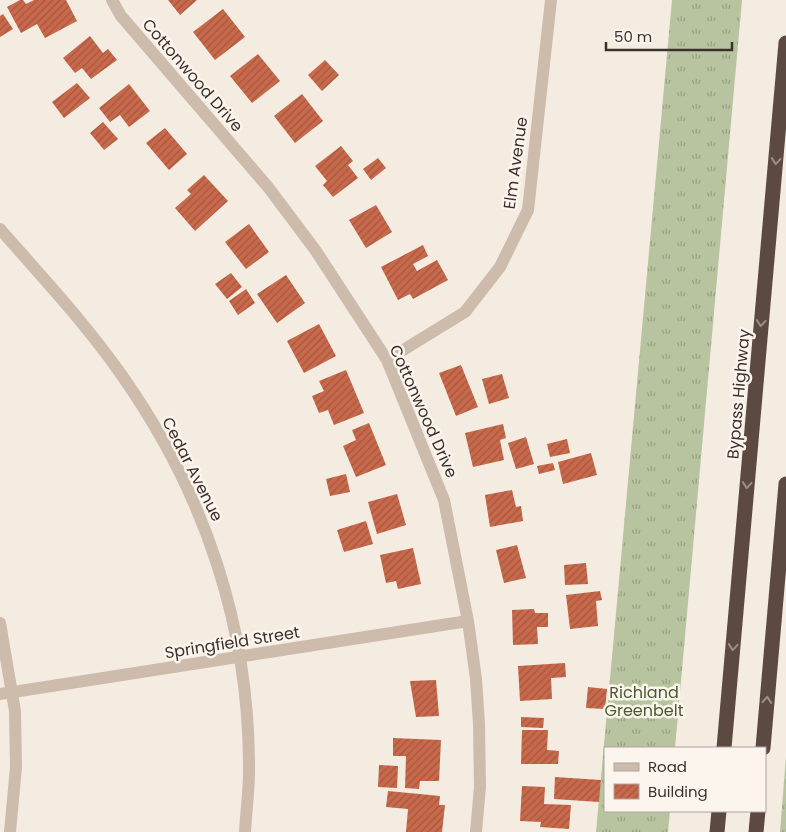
<svg xmlns="http://www.w3.org/2000/svg" width="786" height="832" viewBox="0 0 786 832" font-family="Poppins,sans-serif">
<defs>
<pattern id="grass-tufts" width="24" height="20" patternUnits="userSpaceOnUse" patternTransform="scale(1.25)"><rect width="24" height="20" fill="#b8c4a0"/><path d="M3 7l-1-3M5 7V3M7 7l1-3M15 17l-1-3M17 17v-4M19 17l1-3" fill="none" stroke="#97a083"/></pattern>
<pattern id="building-hatch" width="6" height="6" patternUnits="userSpaceOnUse" patternTransform="scale(1.25)"><rect width="6" height="6" fill="#c8694b"/><path d="M-1 1l2-2M0 6l6-6M5 7l2-2" fill="none" stroke="#a4573f"/></pattern>
</defs>
<rect width="100%" height="100%" fill="#f4ebe1"/>
<!-- grass -->
<path fill="url(#grass-tufts)" d="M672,0H742L675,748H605V811H670L668,832H596Z
M786,756V832H780Z"/>
<!-- building -->
<path fill="url(#building-hatch)" d="M20,0H23L26,4L34,0H66L77,21L45,38L37,24L21,33L7,7Z
M168,0H197L180,15Z
M223,9L245,37L215,60L193,32Z
M3,14L13,29L0,37V16Z
M90,36L103,53L108,49L117,60L91,79L82,68L75,73L63,58Z
M258,54L280,81L252,103L230,76Z
M325,60L339,75L322,91L308,75Z
M77,83L90,98L64,118L52,102Z
M129,84L150,111L129,127L120,115L110,122L99,108Z
M302,94L323,121L295,143L274,116Z
M103,122L118,139L104,150L90,133Z
M165,128L187,154L169,170L146,143Z
M341,146L353,161L348,165L358,178L333,197L323,185L327,181L315,166Z
M378,158L386,168L371,180L363,169Z
M204,175L228,201L195,231L175,208L191,194L187,190Z
M376,205L392,232L366,248L349,220Z
M249,224L269,252L246,269L225,242Z
M423,245L428,256L413,264L417,271L437,260L448,280L413,299L410,294L398,300L381,267Z
M231,273L242,287L227,299L215,284Z
M286,275L305,303L277,323L257,294Z
M246,289L255,303L238,315L229,301Z
M319,324L336,356L304,373L287,341Z
M461,365L478,407L456,416L439,373Z
M346,370L364,413L334,425L328,410L319,413L312,396L324,391L319,381Z
M502,374L509,398L489,404L482,379Z
M369,423L386,465L356,477L343,446L356,440L352,430Z
M503,424L506,438L500,440L504,460L473,467L465,433Z
M526,437L534,464L516,469L508,443Z
M567,439L570,453L550,457L547,444Z
M591,453L597,475L563,484L558,462Z
M553,463L555,470L539,474L537,466Z
M346,474L350,492L330,496L326,479Z
M512,490L516,507L521,506L523,521L490,527L485,495Z
M397,494L406,525L377,534L368,502Z
M366,521L373,544L344,552L337,530Z
M517,545L526,578L504,583L496,550Z
M413,548L421,584L398,589L396,581L386,583L380,555Z
M586,563L588,584L565,585L564,565Z
M600,591L602,600L596,601L598,626L570,629L566,595Z
M534,609L535,613H548V627H537L538,644L513,645L512,610Z
M565,663L566,677L551,678L552,699L520,701L518,666Z
M436,680L439,716L416,717L410,681Z
M588,687L607,689L605,709L586,708Z
M521,717L544,718L543,728L521,727Z
M522,730H548L547,750L559,751L558,764H521Z
M393,738L441,740L439,781H420L419,789L405,788L406,756H393Z
M379,765L398,766L397,788L378,787Z
M555,777L601,780L599,802L554,799Z
M522,786L545,787L544,804L571,805L569,829L540,827L541,822L520,821Z
M388,791L440,796L439,805H445L442,832H406L408,809L386,807Z"/>
<g fill="none" stroke-linecap="round" stroke-linejoin="round">
<!-- minor -->
<path stroke="#cdbbac" stroke-width="12" d="M112,0L121,16L268,187L316,251L387,360L444,500L468,621L476,679L479,724L480,787L476,832
M0,229C42,277 87,325 123,377C205,494 250,628 249,772C249,792 246,812 245,832
M387,360L465,312L500,267L528,210L551,0
M0,623L15,711L16,767L10,832
M0,694L468,621"/>
<!-- highway -->
<path stroke="#5c4a42" stroke-width="15" d="M724,748L786,43
M763,748L786,484
M717,832L719,811
M756,832L758,811"/>
</g>
<!-- one-way arrows -->
<defs><path id="oneway-chevron" d="M-2-3.5L2.5 0L-2 3.5" fill="none" stroke-width="1.6" stroke-linecap="round" stroke-linejoin="round" transform="scale(1.25)"/></defs>
<g stroke="#9c8e87">
<use href="#oneway-chevron" transform="translate(776 161) rotate(95)"/>
<use href="#oneway-chevron" transform="translate(761 323) rotate(95)"/>
<use href="#oneway-chevron" transform="translate(747 485) rotate(95)"/>
<use href="#oneway-chevron" transform="translate(733 647) rotate(95)"/>
<use href="#oneway-chevron" transform="translate(767 700) rotate(-85)"/>
</g>
<g text-anchor="middle" stroke-width="5" stroke-linejoin="round" paint-order="stroke">
<!-- street labels -->
<g font-size="16" fill="#3b302b" stroke="#fbf5ee">
<text transform="translate(193 75) rotate(49)" y="6">Cottonwood Drive</text>
<text transform="translate(515 163) rotate(-82)" y="6">Elm Avenue</text>
<text transform="translate(738 394) rotate(-85)" y="6">Bypass Highway</text>
<text transform="translate(424 411) rotate(66)" y="6">Cottonwood Drive</text>
<text transform="translate(193 469) rotate(63)" y="6">Cedar Avenue</text>
<text transform="translate(232 642) rotate(-9)" y="6">Springfield Street</text>
</g>
<!-- park labels -->
<g font-size="16" fill="#4a5a2e" stroke="#fbf5ee">
<text x="644" y="698">Richland<tspan x="644" dy="18">Greenbelt</tspan></text>
</g>
</g>
<!-- legend -->
<rect x="604" y="747" width="162" height="65" fill="#fbf5ee" stroke="#aea6a0"/>
<rect x="614" y="763" width="25" height="8" fill="#cdbbac" stroke="#aea6a0"/>
<text x="648" y="772" font-size="15" fill="#3b302b">Road</text>
<rect x="614" y="784" width="25" height="15" fill="url(#building-hatch)" stroke="#aea6a0"/>
<text x="648" y="797" font-size="15" fill="#3b302b">Building</text>
<!-- scale -->
<path d="M606 42v8h126v-8" fill="none" stroke="#3b302b" stroke-width="2.5"/>
<text x="614" y="42" font-size="15" fill="#3b302b" stroke="#fbf5ee" stroke-width="4" paint-order="stroke">50 m</text>
</svg>
